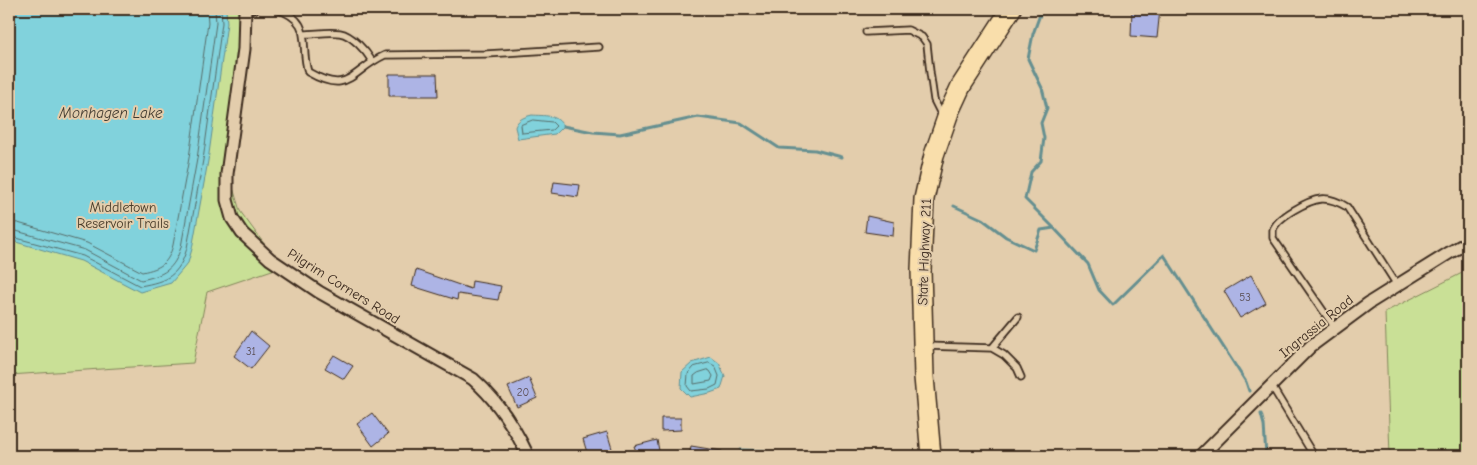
<svg xmlns="http://www.w3.org/2000/svg" width="1477" height="465" viewBox="0 0 1477 465" font-family="'Comic Neue',sans-serif">
<rect width="100%" height="100%" fill="#e3cdac"/>
<filter id="ink" filterUnits="userSpaceOnUse"><feTurbulence type="fractalNoise" baseFrequency=".02" numOctaves="2"/><feDisplacementMap in="SourceGraphic" scale="10" xChannelSelector="R" yChannelSelector="G"/><feConvolveMatrix kernelMatrix="1 2 1 2 8 2 1 2 1" color-interpolation-filters="sRGB"/></filter>
<g filter="url(#ink)">
<!-- green -->
<path fill="#c9e096" stroke="#82855a" d="M9,9H241L231,181L240,211L281,267L207,292L193,363L9,375Z
M1468,270V456H1390L1385,312Z"/>
<!-- water -->
<path fill="#81d2dc" stroke="#658f90" d="M9,9H226L227,23L208,161L192,249L188,263L171,283L140,292L81,261L9,240Z
M532,115C544,116 557,114 563,126L555,134L518,139L515,127C518,119 524,117 532,115Z
M711,357L719,363L725,376L721,389L710,393L690,397L681,388L682,372L692,363Z
M740,449L766,450V456H741Z"/>
<g fill="none" stroke-linecap="round" stroke-linejoin="round">
<!-- shore -->
<path stroke="#576d6a" stroke-width="1" d="M533,120L552,122L556,126L552,130L522,133L521,125Z
M9,222L18,223L87,243L142,272C161,268 168,264 173,245L189,158L208,23L207,9
M9,229L85,250L141,280C164,275 174,270 181,247L197,159L216,23L215,9
M9,236L83,256L140,286C167,281 179,276 187,248L203,160L222,23L221,9
M709,363L715,366L719,376L717,385L709,389L691,391L687,386L688,374L694,367Z
M708,370L710,371L713,376L711,381L694,384V376L698,373Z"/>
<!-- stream -->
<path stroke="#658f90" stroke-width="3" d="M1042,9L1033,34L1028,59L1042,88L1047,108L1041,123L1044,138L1041,161L1031,172L1025,199L1054,228
M563,126L593,132L620,134L698,117L741,123L779,148L815,150L842,157
M954,206L982,219L1006,237L1034,250L1041,230L1054,228L1088,264L1099,290L1113,305L1164,255L1246,382L1249,391
M1261,414L1264,425L1266,456"/>
</g>
<!-- building -->
<path fill="#adb4e5" stroke="#3b2a1e" d="M1132,9H1160L1157,38L1131,36Z
M389,74H437L438,96H389Z
M554,182L580,185L578,197L552,193Z
M867,216L894,222L893,236L865,232Z
M416,270L471,289L472,281L501,286L498,300L458,294L457,300L412,286Z
M1251,275L1266,303L1240,318L1224,291Z
M251,331L269,346L251,369L234,356Z
M334,355L353,366L344,379L325,368Z
M529,378L537,398L517,407L508,387Z
M372,413L388,434L373,446L357,424Z
M661,418H681V430L661,431Z
M607,432L613,452L597,456H588L583,439Z
M657,440L660,456H638L634,446Z
M691,446L722,451V456H689Z"/>
<g fill="none" stroke-linecap="round" stroke-linejoin="round">
<defs>
<path id="lane" d="M276,9C315,21 299,44 308,72C350,96 350,71 385,55L486,54L599,47
M246,10L257,9
M866,32L908,30L922,37L927,44L930,72L934,100L942,116
M304,34C316,34 328,31 340,33C352,35 366,51 372,61
M1335,328L1273,238C1273,237 1273,230 1273,230C1277,217 1309,200 1321,199C1331,198 1339,202 1347,207L1397,285
M925,346L992,348L1004,355L1017,368L1021,377
M992,348L1018,317
M1271,385L1314,456"/>
<path id="street" d="M245,9L244,49L227,174V200L232,218L242,233L270,259L319,292L473,379C497,400 515,428 528,456
M1201,456L1311,346L1369,303L1449,253L1468,242"/>
<path id="primary" d="M931,456L924,377L921,270L924,199L934,155L949,112L961,86L1011,9"/>
</defs>
<!-- lane casing -->
<use href="#lane" stroke="#3b2a1e" stroke-width="9"/>
<!-- street casing -->
<use href="#street" stroke="#3b2a1e" stroke-width="15"/>
<!-- primary casing -->
<use href="#primary" stroke="#3b2a1e" stroke-width="22"/>
<!-- lane -->
<use href="#lane" stroke="#e3cdac" stroke-width="5.5"/>
<!-- street -->
<use href="#street" stroke="#e3cdac" stroke-width="11"/>
<!-- primary -->
<use href="#primary" stroke="#f9deab" stroke-width="19"/>
</g>
</g>
<g text-anchor="middle" stroke-width="4" stroke-linejoin="round" paint-order="stroke">
<!-- number labels -->
<g font-size="11" fill="#584c50">
<text x="1245" y="301">53</text>
<text x="251" y="355">31</text>
<text x="523" y="396">20</text>
</g>
<!-- park labels -->
<g font-size="14" fill="#493c2a" stroke="#e3cdac">
<text x="123" y="212">Middletown<tspan x="123" dy="16">Reservoir Trails</tspan></text>
</g>
<!-- street labels -->
<g font-size="14" fill="#3b2a1e" stroke="#e3cdac">
<text transform="translate(924 252) rotate(-88)" y="5">State Highway 211</text>
<text transform="translate(344 286) rotate(32)" y="5">Pilgrim Corners Road</text>
<text transform="translate(1316 326) rotate(-39)" y="5">Ingrassia Road</text>
</g>
<!-- water labels -->
<g font-size="15" font-style="italic" fill="#423b31" stroke="#e3cdac">
<text x="111" y="118">Monhagen Lake</text>
</g>
</g>
<!-- margin -->
<rect width="1477" height="465" fill="none" stroke="#e3cdac" stroke-width="30"/>
<rect x="15" y="15" width="1447" height="435" fill="none" stroke="#3b2a1e" stroke-width="2" filter="url(#ink)"/>
</svg>
